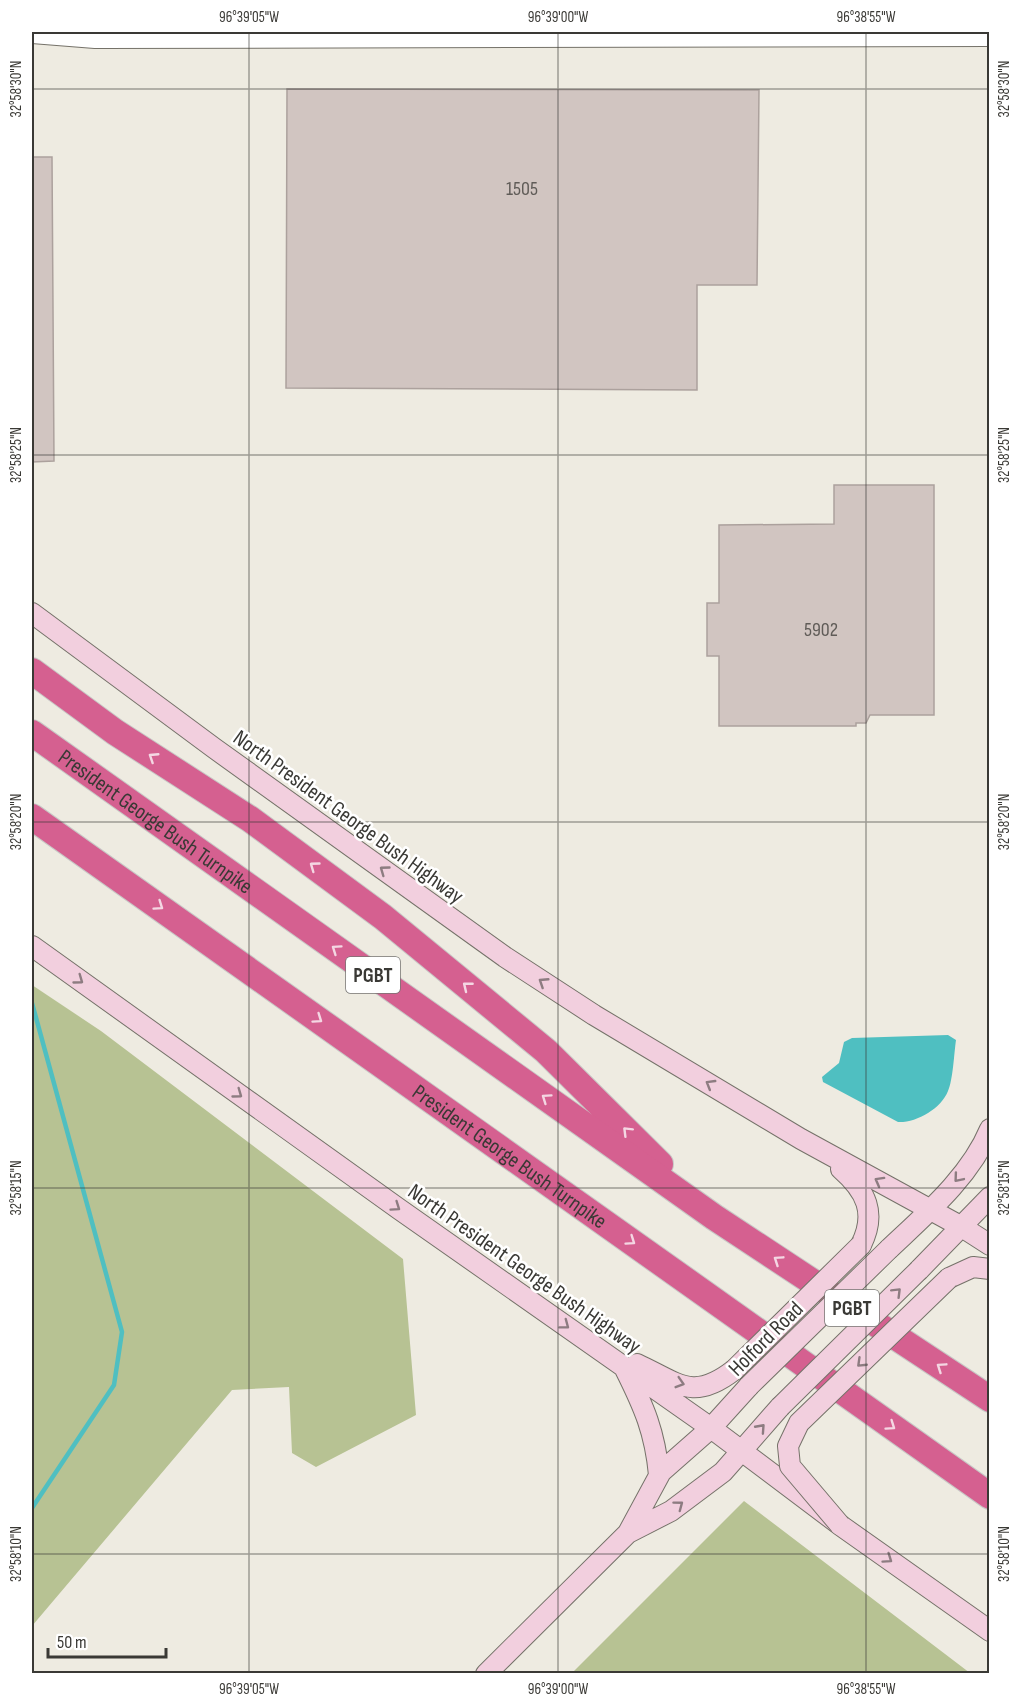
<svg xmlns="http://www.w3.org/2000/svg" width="1021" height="1705" viewBox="0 0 1021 1705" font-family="'Sofia Sans Condensed',sans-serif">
<rect width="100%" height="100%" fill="#eeebe1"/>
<!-- green -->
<path fill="#b7c293" d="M32,985L101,1031L403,1259L416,1415L316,1467L292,1453L289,1387L232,1390L32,1626Z
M744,1501L970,1673H572Z"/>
<!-- water -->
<path fill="#4fbfc1" d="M948,1035L956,1040C954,1054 953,1080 948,1091C941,1109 916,1123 898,1122L823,1082L822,1077L839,1063L844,1042L852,1038Z"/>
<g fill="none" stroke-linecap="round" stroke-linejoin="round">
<!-- stream -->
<path stroke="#4fbfc1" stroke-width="4.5" d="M32,1508L114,1385L122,1332L32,1003"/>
</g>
<!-- building -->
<path fill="#d1c5c1" stroke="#aca19d" stroke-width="1.5" d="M287,89L759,90L757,285H697V390L286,388Z
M32,157H52L54,461L32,462Z
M834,485H934V715H870L866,723H856V726H719V656H707V603H719V525L834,524Z"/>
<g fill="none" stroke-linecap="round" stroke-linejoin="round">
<defs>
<path id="street" d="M32,36L95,41L990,39"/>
<path id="secondary" d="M32,613L214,748L505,957L594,1015L801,1139L962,1227L990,1245
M32,946L399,1209L711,1428L840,1525L990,1631
M841,1169C866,1191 877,1213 861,1245
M889,1249C926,1214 970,1177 990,1129
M919,1270L990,1197
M949,1278L973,1267L990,1269
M637,1364C678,1383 693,1402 734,1370
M625,1369C644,1407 655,1432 659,1475
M628,1533L661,1472L711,1428L749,1386
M486,1674L628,1533L671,1511L723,1472L780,1407"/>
<g id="highway">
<path d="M32,671L115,732L250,819L383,917L546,1051L660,1164"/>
<path id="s1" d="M32,733L714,1217L990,1399"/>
<path id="s2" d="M32,817L990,1496"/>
</g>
</defs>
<!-- street casing -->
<use href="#street" stroke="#757269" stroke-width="16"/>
<!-- secondary casing -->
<use href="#secondary" stroke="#757269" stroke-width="22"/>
<!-- highway casing -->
<use href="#highway" stroke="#c8c8c6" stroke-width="28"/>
<!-- street -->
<use href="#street" stroke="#fff" stroke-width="14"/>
<!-- secondary -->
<use href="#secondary" stroke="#f2cfde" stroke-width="20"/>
<!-- highway -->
<use href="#highway" stroke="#d56090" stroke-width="26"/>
<defs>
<path id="secondary-bridge" d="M734,1370L861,1245
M749,1386L889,1249
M780,1407L919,1270
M840,1525L790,1466L788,1446L799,1423L949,1278"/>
</defs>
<!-- secondary-bridge casing -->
<use href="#secondary-bridge" stroke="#757269" stroke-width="22" stroke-linecap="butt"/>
<!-- secondary-bridge -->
<use href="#secondary-bridge" stroke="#f2cfde" stroke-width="20"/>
</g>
<!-- one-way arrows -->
<defs><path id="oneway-chevron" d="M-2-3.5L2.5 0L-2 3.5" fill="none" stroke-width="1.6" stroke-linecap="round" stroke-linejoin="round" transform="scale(1.5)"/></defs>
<g stroke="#f4d7e3">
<use href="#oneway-chevron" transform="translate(153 757) rotate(-147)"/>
<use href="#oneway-chevron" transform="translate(314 866) rotate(-144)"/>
<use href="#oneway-chevron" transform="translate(159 906) rotate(35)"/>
<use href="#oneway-chevron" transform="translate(336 949) rotate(-145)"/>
<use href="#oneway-chevron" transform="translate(467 986) rotate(-141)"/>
<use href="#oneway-chevron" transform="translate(318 1019) rotate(35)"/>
<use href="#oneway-chevron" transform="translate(546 1098) rotate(-145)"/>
<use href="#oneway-chevron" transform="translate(627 1131) rotate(-135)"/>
<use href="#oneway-chevron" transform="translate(631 1241) rotate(35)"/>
<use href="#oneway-chevron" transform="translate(778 1260) rotate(-146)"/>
<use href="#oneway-chevron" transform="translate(941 1367) rotate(-146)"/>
<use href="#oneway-chevron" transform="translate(891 1426) rotate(35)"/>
</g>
<g stroke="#8d7c81">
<use href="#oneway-chevron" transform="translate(384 870) rotate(-144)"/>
<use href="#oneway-chevron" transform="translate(79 980) rotate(36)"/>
<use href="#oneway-chevron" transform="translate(543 982) rotate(-147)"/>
<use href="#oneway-chevron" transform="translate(710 1084) rotate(-149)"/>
<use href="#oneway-chevron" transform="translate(238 1094) rotate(36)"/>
<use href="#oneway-chevron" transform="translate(958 1178) rotate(130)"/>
<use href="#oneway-chevron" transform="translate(879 1181) rotate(-151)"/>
<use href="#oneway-chevron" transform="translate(396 1207) rotate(35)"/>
<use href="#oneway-chevron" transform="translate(897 1292) rotate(-45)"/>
<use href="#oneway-chevron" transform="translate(565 1325) rotate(37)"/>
<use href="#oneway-chevron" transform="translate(861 1363) rotate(136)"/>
<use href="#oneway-chevron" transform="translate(680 1383) rotate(17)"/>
<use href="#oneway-chevron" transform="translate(761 1428) rotate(-48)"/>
<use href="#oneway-chevron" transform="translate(679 1505) rotate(-37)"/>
<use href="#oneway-chevron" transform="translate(888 1559) rotate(35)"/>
</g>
<!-- ticks -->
<path fill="none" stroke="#3a3935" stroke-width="1.5" stroke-opacity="0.45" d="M249,32V1674M558,32V1674M866,32V1674M32,89H990M32,455H990M32,822H990M32,1188H990M32,1554H990"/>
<g text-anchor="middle" stroke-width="5" stroke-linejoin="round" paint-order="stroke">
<!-- number labels -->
<g font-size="20" fill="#605c58">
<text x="522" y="195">1505</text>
<text x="821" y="636">5902</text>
</g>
<!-- shield labels -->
<g fill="#fff" stroke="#757472" stroke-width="1.5">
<rect x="346" y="957" width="54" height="36" rx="4.5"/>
<rect x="825" y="1290" width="54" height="36" rx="4.5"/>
</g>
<g font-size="21" font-weight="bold" fill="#3a3935">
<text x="373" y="982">PGBT</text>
<text x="852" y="1315">PGBT</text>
</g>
<!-- street labels -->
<g font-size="22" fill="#3a3935" stroke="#fff">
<text transform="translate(349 816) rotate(36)" y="8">North President George Bush Highway</text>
<text dy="8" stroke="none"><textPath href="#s1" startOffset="152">President George Bush Turnpike</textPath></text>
<text dy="8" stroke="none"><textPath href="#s2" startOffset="586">President George Bush Turnpike</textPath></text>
<text transform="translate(525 1268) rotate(35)" y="8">North President George Bush Highway</text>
<text transform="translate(765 1338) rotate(-45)" y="8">Holford Road</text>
</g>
</g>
<!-- border -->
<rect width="1021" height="1705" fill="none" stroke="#ffffff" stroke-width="66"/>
<!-- scale -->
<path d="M48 1648v9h118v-9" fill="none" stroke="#3a3935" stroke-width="3"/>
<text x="57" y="1648" font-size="18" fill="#3a3935" stroke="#ffffff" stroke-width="4.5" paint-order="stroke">50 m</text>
<rect x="33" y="33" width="955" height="1639" fill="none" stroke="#3a3935" stroke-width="2"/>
<g font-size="15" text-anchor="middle" fill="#3a3935">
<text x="249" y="22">96°39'05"W</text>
<text x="558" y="22">96°39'00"W</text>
<text x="866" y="22">96°38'55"W</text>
<text transform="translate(16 89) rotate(-90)" y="5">32°58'30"N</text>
<text transform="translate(1004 89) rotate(-90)" y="5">32°58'30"N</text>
<text transform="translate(16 455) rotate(-90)" y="5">32°58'25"N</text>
<text transform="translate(1004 455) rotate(-90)" y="5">32°58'25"N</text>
<text transform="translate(16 822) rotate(-90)" y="5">32°58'20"N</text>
<text transform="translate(1004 822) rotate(-90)" y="5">32°58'20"N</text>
<text transform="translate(16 1188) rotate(-90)" y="5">32°58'15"N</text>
<text transform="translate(1004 1188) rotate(-90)" y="5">32°58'15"N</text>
<text transform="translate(16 1554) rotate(-90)" y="5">32°58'10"N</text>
<text transform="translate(1004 1554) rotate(-90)" y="5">32°58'10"N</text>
<text x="249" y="1694">96°39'05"W</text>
<text x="558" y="1694">96°39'00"W</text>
<text x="866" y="1694">96°38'55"W</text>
</g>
</svg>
